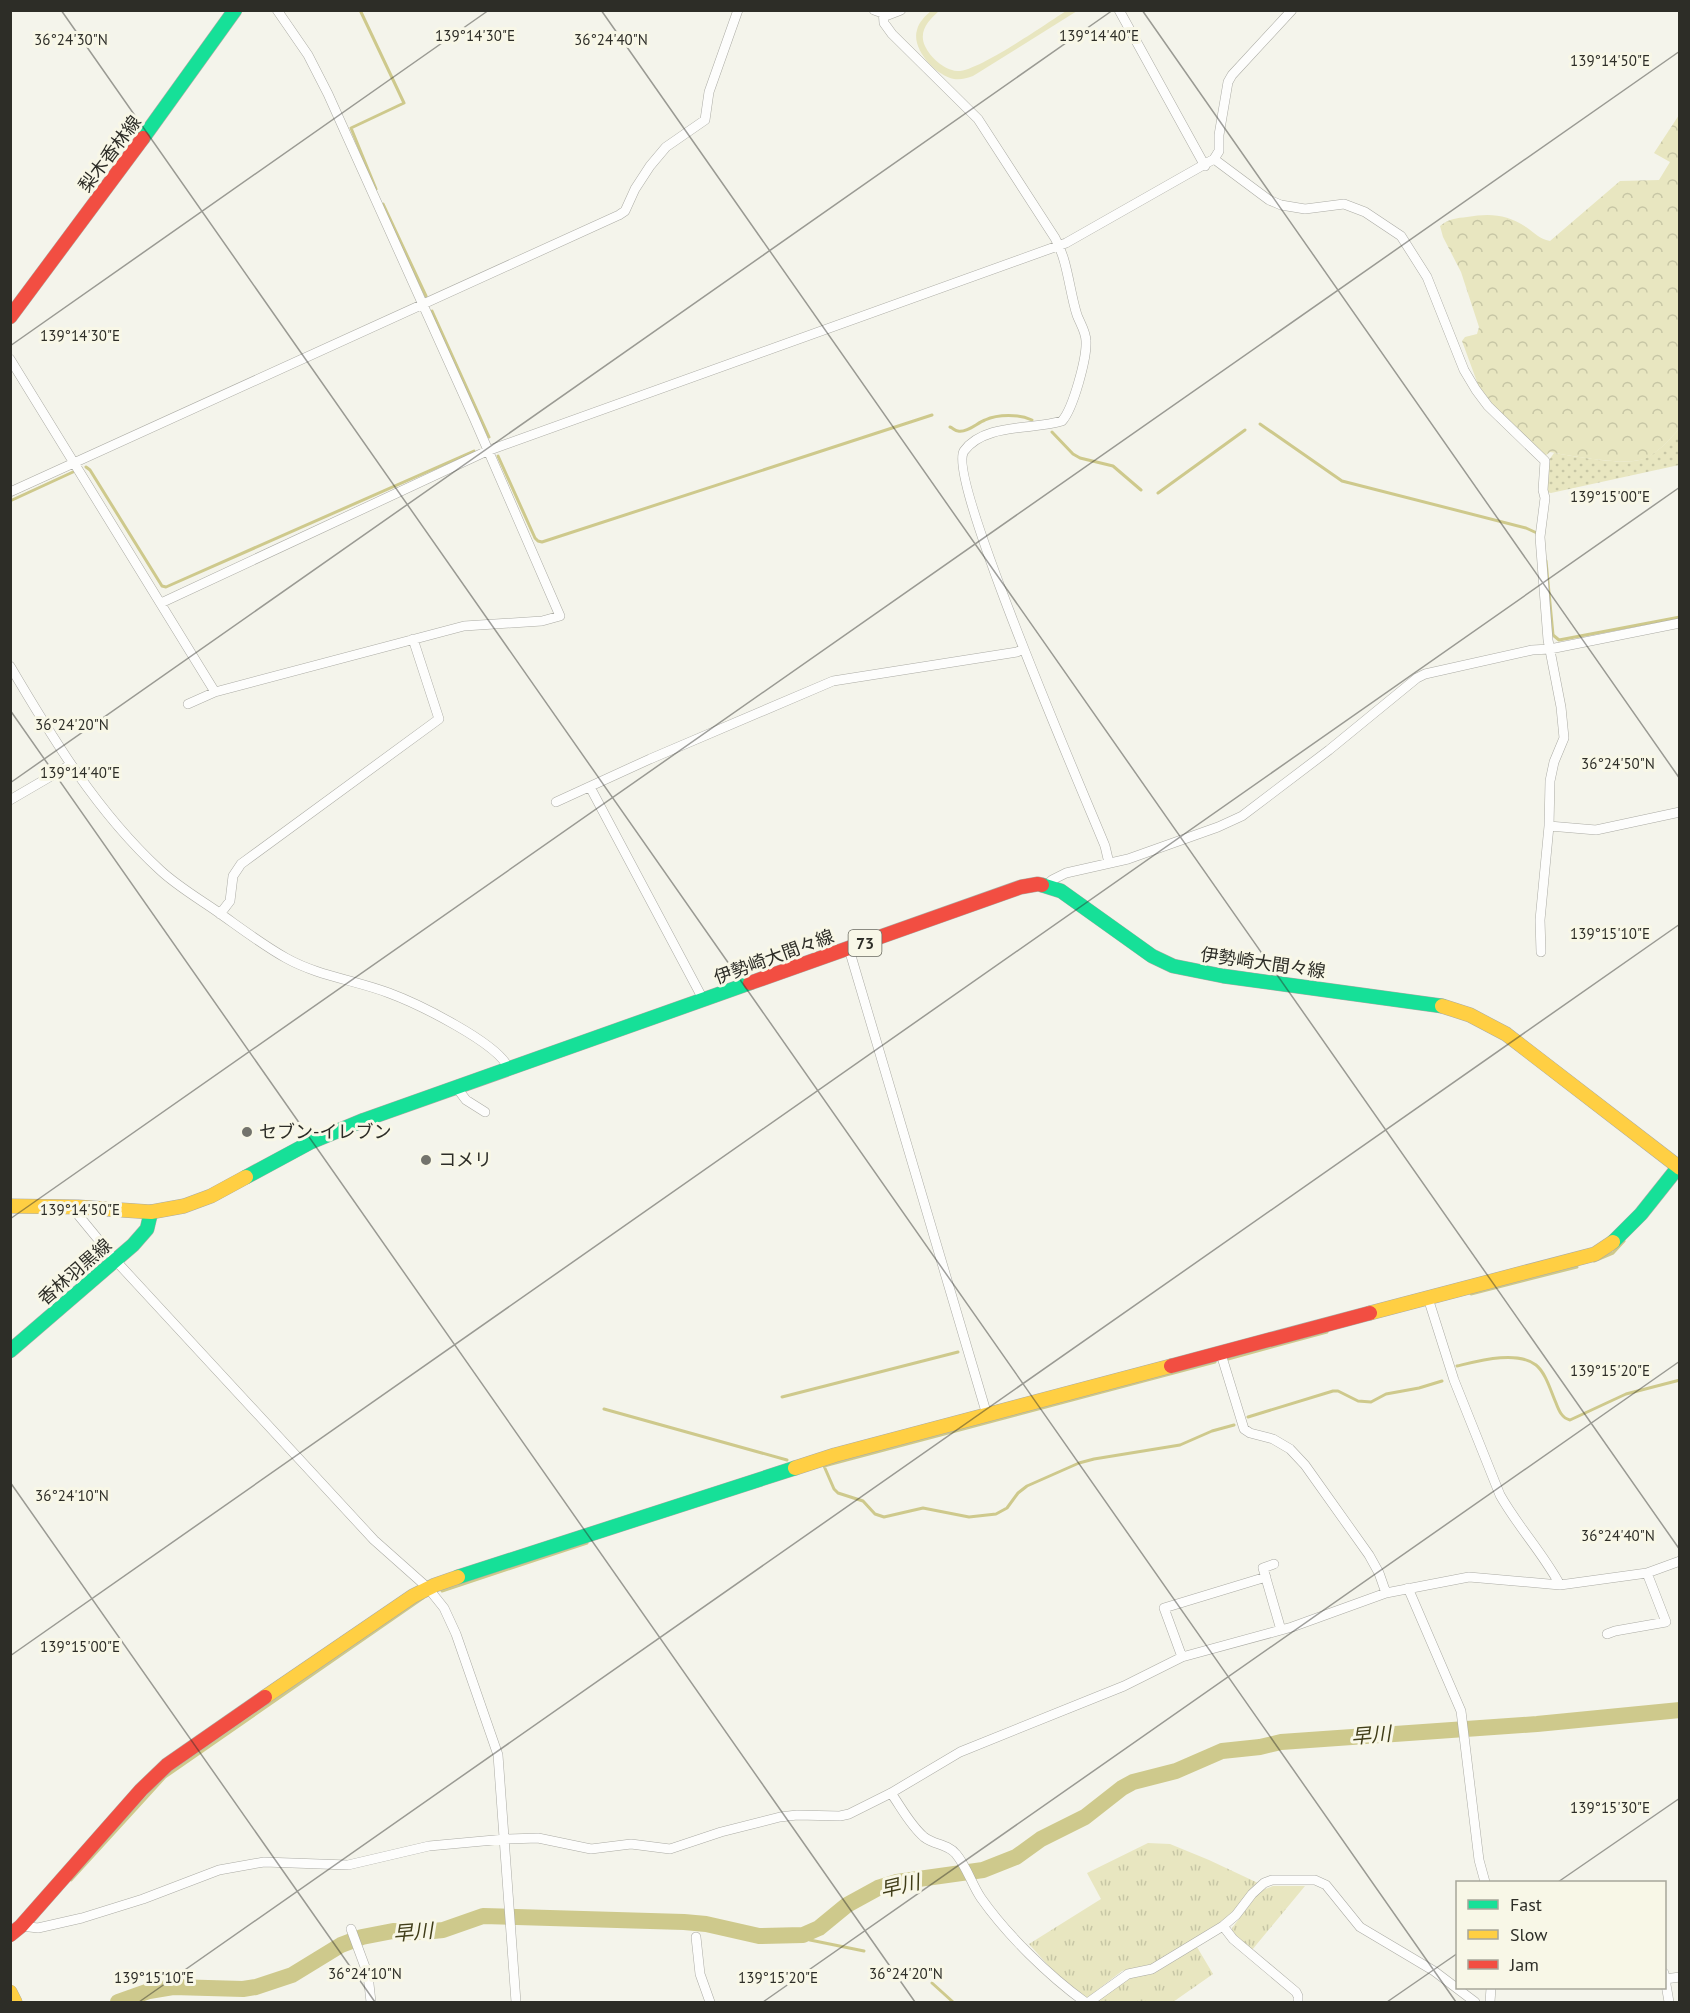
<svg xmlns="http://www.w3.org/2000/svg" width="1690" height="2013" viewBox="0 0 1690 2013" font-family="'PT Sans','Noto Sans JP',sans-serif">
<defs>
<pattern id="grass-dots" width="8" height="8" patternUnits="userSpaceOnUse" patternTransform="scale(1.5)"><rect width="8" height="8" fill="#e8e6c0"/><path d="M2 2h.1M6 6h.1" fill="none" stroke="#c7c6a5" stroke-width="1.8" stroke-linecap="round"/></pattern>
<pattern id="forest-crowns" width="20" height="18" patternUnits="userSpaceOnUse" patternTransform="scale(1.5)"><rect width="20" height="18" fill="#e8e6c0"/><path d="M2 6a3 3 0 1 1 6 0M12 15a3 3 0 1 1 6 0" fill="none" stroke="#c7c6a5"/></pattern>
<pattern id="park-tufts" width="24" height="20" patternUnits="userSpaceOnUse" patternTransform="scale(1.5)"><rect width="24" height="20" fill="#e8e6c0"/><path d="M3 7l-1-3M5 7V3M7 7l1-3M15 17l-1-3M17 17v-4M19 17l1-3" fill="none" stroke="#c7c6a5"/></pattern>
</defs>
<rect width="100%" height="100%" fill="#f4f4eb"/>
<!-- grass -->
<path fill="url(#grass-dots)" d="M1679,429V465L1551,493L1546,492L1547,463L1554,453C1573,456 1626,466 1643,459C1658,453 1669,440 1679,429Z"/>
<!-- forest -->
<path fill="url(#forest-crowns)" d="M1679,115V429C1669,440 1658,453 1644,459C1626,466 1570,456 1550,452L1544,457L1497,411L1480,390L1462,341L1465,337L1477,334L1479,327L1461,272L1443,237L1440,226C1448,219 1457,218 1467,217C1489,213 1507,214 1526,227C1535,233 1539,239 1550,241L1620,181L1659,180L1670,162L1654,153Z"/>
<!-- park -->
<path fill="url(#park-tufts)" d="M1148,1843L1170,1844L1209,1860L1258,1883L1226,1919L1153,1964L1122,1971L1087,1998L1055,1973L1029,1944L1101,1899L1087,1873Z
M1273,1886H1305L1252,1950L1232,1933V1928L1260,1891Z
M1197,1947L1213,1974L1173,2002H1096L1128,1978L1138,1975L1153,1974Z"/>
<!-- garden -->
<path fill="#e8e6c0" d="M931,11H939C929,20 918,31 925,46C930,57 944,70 957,71C976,73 1047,23 1066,11H1077L973,76C967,78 961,80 954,79C936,76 911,49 917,30C919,22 925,16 931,11Z"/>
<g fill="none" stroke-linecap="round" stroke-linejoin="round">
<!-- stream -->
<path stroke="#cec98c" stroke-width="3" d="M360,10L404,103L351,128L376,189
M383,204L426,296
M432,311L489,437
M1260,424L1342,481L1526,528L1539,534
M950,427C953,428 955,431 958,431C967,433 977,423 985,420C998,414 1019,414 1032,420
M1052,432L1073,454L1080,458L1113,466L1141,490
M498,456L535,538L538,541L542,542L932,415
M86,467L90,470L162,586L166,587L474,451
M1158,493L1245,430
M10,501L73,472
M1546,561L1553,635L1559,640L1680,617
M1594,1261L1613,1253L1624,1241
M1471,1294L1577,1267
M1228,1359L1327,1332
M1215,1362L824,1466L834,1489L838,1493L863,1501L875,1514L884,1517L923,1508L969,1517L996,1514L1007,1508L1018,1493L1027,1486L1079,1463L1094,1459L1180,1445L1212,1431L1234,1425
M1457,1366C1478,1361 1517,1350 1536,1365C1546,1373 1551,1392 1556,1403C1559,1411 1562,1418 1570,1420L1626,1394L1680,1380
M782,1397L958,1352
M604,1409L787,1460
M1248,1417L1333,1391H1338L1358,1401L1371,1402L1386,1394L1419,1388L1442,1381
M442,1591L587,1543
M71,1880L165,1777L423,1598
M803,1935L810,1940L864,1951
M932,1983L953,2002"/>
<!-- river -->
<path stroke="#cec98c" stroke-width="16" d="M118,2002L149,1991L173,1987L243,1989L256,1987L292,1975L341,1945L362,1937L393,1931L423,1932L443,1930L483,1916L684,1922L706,1924L759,1936L803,1935L819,1928L847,1905L878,1888L897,1882L983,1870L1016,1857L1041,1839L1085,1817L1122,1788L1133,1782L1176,1771L1222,1751L1260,1747L1281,1742L1537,1724L1680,1710"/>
<defs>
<path id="street" d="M874,10L888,15L901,10
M883,10L884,23L892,34L978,119L1055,238C1068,261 1069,290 1077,315C1080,323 1086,332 1086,341C1087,358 1073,409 1062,421C1033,430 984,423 964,451C946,477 1086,799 1105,846L1109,863
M1119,10L1205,166
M1214,159L1269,200L1281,205L1305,209L1344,204L1365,212L1401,236L1427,277L1464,370L1476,390L1488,406L1545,461L1543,490L1545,498L1540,537L1548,640L1561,707L1564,738L1554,762L1550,781L1549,826L1540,920L1541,952
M10,359L215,692
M10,492L619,215L625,211L635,189L650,166L666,147L705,120L709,92L738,10
M161,603L487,451L1066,243L1214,159L1219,151V135L1228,82L1232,75L1292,10
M10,666C53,739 97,812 160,870C176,885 196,897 215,910C238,926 261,944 286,958C318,976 355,980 389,993C416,1003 499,1043 509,1069
M188,704L215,692L464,626L542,621L560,616L474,418L328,94L308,55L277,10
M590,787L704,1001
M10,800L70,765
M556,802L650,759L833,681L1017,652L1023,649
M1549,826L1596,830L1680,812
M1046,886L1052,880L1066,873L1128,859L1218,827L1242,816L1329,750L1417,678L1425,674L1532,650L1550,649L1680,623
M220,914L230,901L233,876L241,864L439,719L413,639
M849,949L987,1415
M457,1088L466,1100L485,1112
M78,1207L79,1216L116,1261L374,1540L428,1588L444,1608L456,1634L498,1755L516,2002
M1428,1298L1454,1380L1500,1495C1518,1527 1543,1553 1560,1585
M1221,1354L1244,1429L1250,1433L1273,1439L1290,1449L1305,1465L1369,1555L1379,1573L1386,1593
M1274,1564L1263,1568L1281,1630
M1408,1588L1461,1711L1479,1860L1485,1882
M1607,1634L1615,1631L1666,1622L1647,1573
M1182,1657L1164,1608L1266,1577
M891,1793C901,1807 910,1825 924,1837C934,1845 948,1844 956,1854C967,1867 972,1885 981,1898C1007,1935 1049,1976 1085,2002
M21,1926L38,1928L82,1918L143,1899L219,1870L264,1862L348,1865L429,1846L505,1839L538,1838L591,1849L631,1844L670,1849L721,1832L780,1817L797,1815L840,1816L849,1814L891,1793L960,1752L1124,1686L1182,1657L1292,1627L1386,1593L1469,1577L1560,1585L1647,1573L1680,1561
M1223,1926L1233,1939L1296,1992L1298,1996V2002
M351,1929L368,1975L371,2002
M696,1937L700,1974L710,2002
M1664,1973L1669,2002
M1665,1979L1680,1977
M1089,2002L1128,1974L1152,1969L1223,1926L1236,1915L1252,1894L1264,1883L1272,1880H1315L1326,1885L1360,1927L1434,1971L1475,2002
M1490,2002L1491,1988"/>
<path id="fast" d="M143,138L235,10
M1042,885L1061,891L1152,956L1173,966L1223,976L1442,1006
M246,1177L311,1142L364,1120L750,983
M1613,1242L1641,1214L1680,1165
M10,1351L133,1245L147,1229L151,1212
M458,1577L795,1468"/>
<path id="slow" d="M1442,1006L1470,1015L1506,1034L1680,1168
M10,1206L78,1207L151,1212L184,1206L211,1196L246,1177
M1370,1313L1595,1254L1613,1242
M795,1468L835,1455L1171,1366
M265,1697L413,1596L435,1585L458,1577
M10,1992L15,2002"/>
<path id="jam" d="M10,317L143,138
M750,983L1021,887L1038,884L1042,885
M1171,1366L1370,1313
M10,1935L21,1926L141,1790L167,1765L265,1697"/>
</defs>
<!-- street casing -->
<use href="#street" stroke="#ababa4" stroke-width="10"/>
<!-- fast casing -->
<use href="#fast" stroke="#ababa4" stroke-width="15"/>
<!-- slow casing -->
<use href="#slow" stroke="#ababa4" stroke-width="15"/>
<!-- jam casing -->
<use href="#jam" stroke="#ababa4" stroke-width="15"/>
<!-- street -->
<use href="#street" stroke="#fdfdfc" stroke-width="9"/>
<!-- fast -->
<use href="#fast" stroke="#16e098" stroke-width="14"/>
<!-- slow -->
<use href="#slow" stroke="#ffcf43" stroke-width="14"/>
<!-- jam -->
<use href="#jam" stroke="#f24e42" stroke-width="14"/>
</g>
<!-- ticks -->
<path fill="none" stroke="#2d2d27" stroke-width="1.5" stroke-opacity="0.45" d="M61,10L1456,2002M601,10L1680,1550M1142,10L1680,779M10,346L489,10M10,710L915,2002M10,783L1113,10M10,1219L1680,51M10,1482L375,2002M10,1656L1680,487M1558,1882L1680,1798M139,2002L1680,924M763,2002L1680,1361M1387,2002L1458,1953"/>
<!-- markers -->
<g fill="#73736c" stroke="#f8f7e7" stroke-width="2">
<circle cx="247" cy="1132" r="6"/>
<circle cx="426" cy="1160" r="6"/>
</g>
<g text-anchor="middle" stroke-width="6" stroke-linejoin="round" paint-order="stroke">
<!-- shield labels -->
<rect fill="#f8f7e7" stroke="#6a6a61" stroke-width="1.5" x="848.5" y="930" width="33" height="26" rx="4.5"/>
<g font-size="16" font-weight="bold" fill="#2d2d27">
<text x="865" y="949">73</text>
</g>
<!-- street labels -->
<g font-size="18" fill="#2d2d27" stroke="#f8f7e7">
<text transform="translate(110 154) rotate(-53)" y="6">梨木香林線</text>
<text transform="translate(774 957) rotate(-20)" y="6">伊勢崎大間々線</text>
<text transform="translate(1263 963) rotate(8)" y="6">伊勢崎大間々線</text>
<text transform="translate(75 1272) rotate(-41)" y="6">香林羽黒線</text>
</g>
<!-- poi labels -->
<g font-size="18" fill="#2d2d27" stroke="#f8f7e7" text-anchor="start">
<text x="259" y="1138">セブン-イレブン</text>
<text x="438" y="1166">コメリ</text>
</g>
<!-- water labels -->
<g font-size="20" font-style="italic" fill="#403d18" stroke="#f8f7e7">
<text transform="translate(1371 1735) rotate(-5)" y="7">早川</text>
<text transform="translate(900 1886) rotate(-13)" y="7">早川</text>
<text transform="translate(413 1932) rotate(-5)" y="7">早川</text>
</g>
</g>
<g font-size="15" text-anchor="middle" fill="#2d2d27" stroke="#f8f7e7" stroke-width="6" stroke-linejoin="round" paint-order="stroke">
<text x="475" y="41">139°14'30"E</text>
<text x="1099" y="41">139°14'40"E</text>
<text x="71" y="45">36°24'30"N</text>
<text x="611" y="45">36°24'40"N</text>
<text x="1610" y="66">139°14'50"E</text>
<text x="80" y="341">139°14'30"E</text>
<text x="1610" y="502">139°15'00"E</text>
<text x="72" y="730">36°24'20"N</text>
<text x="1618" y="769">36°24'50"N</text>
<text x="80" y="778">139°14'40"E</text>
<text x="1610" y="939">139°15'10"E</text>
<text x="80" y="1215">139°14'50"E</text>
<text x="1610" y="1376">139°15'20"E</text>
<text x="72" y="1501">36°24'10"N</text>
<text x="1618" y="1541">36°24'40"N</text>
<text x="80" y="1652">139°15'00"E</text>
<text x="1610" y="1813">139°15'30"E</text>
<text x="365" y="1979">36°24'10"N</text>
<text x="906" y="1979">36°24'20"N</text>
<text x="154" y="1983">139°15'10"E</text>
<text x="778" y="1983">139°15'20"E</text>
</g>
<!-- border -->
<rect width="1690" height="2013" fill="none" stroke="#2d2d27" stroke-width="24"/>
<!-- legend -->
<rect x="1456" y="1881" width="210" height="108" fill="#f8f7e7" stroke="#a7a69a" stroke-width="1.5"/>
<rect x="1468" y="1900" width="30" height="9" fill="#16e098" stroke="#a7a69a" stroke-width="1.5"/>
<text x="1510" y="1911" font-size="18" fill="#2d2d27">Fast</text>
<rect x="1468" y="1930" width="30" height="9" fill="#ffcf43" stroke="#a7a69a" stroke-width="1.5"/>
<text x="1510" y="1941" font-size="18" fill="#2d2d27">Slow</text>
<rect x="1468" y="1960" width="30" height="9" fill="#f24e42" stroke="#a7a69a" stroke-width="1.5"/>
<text x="1510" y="1971" font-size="18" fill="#2d2d27">Jam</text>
</svg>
